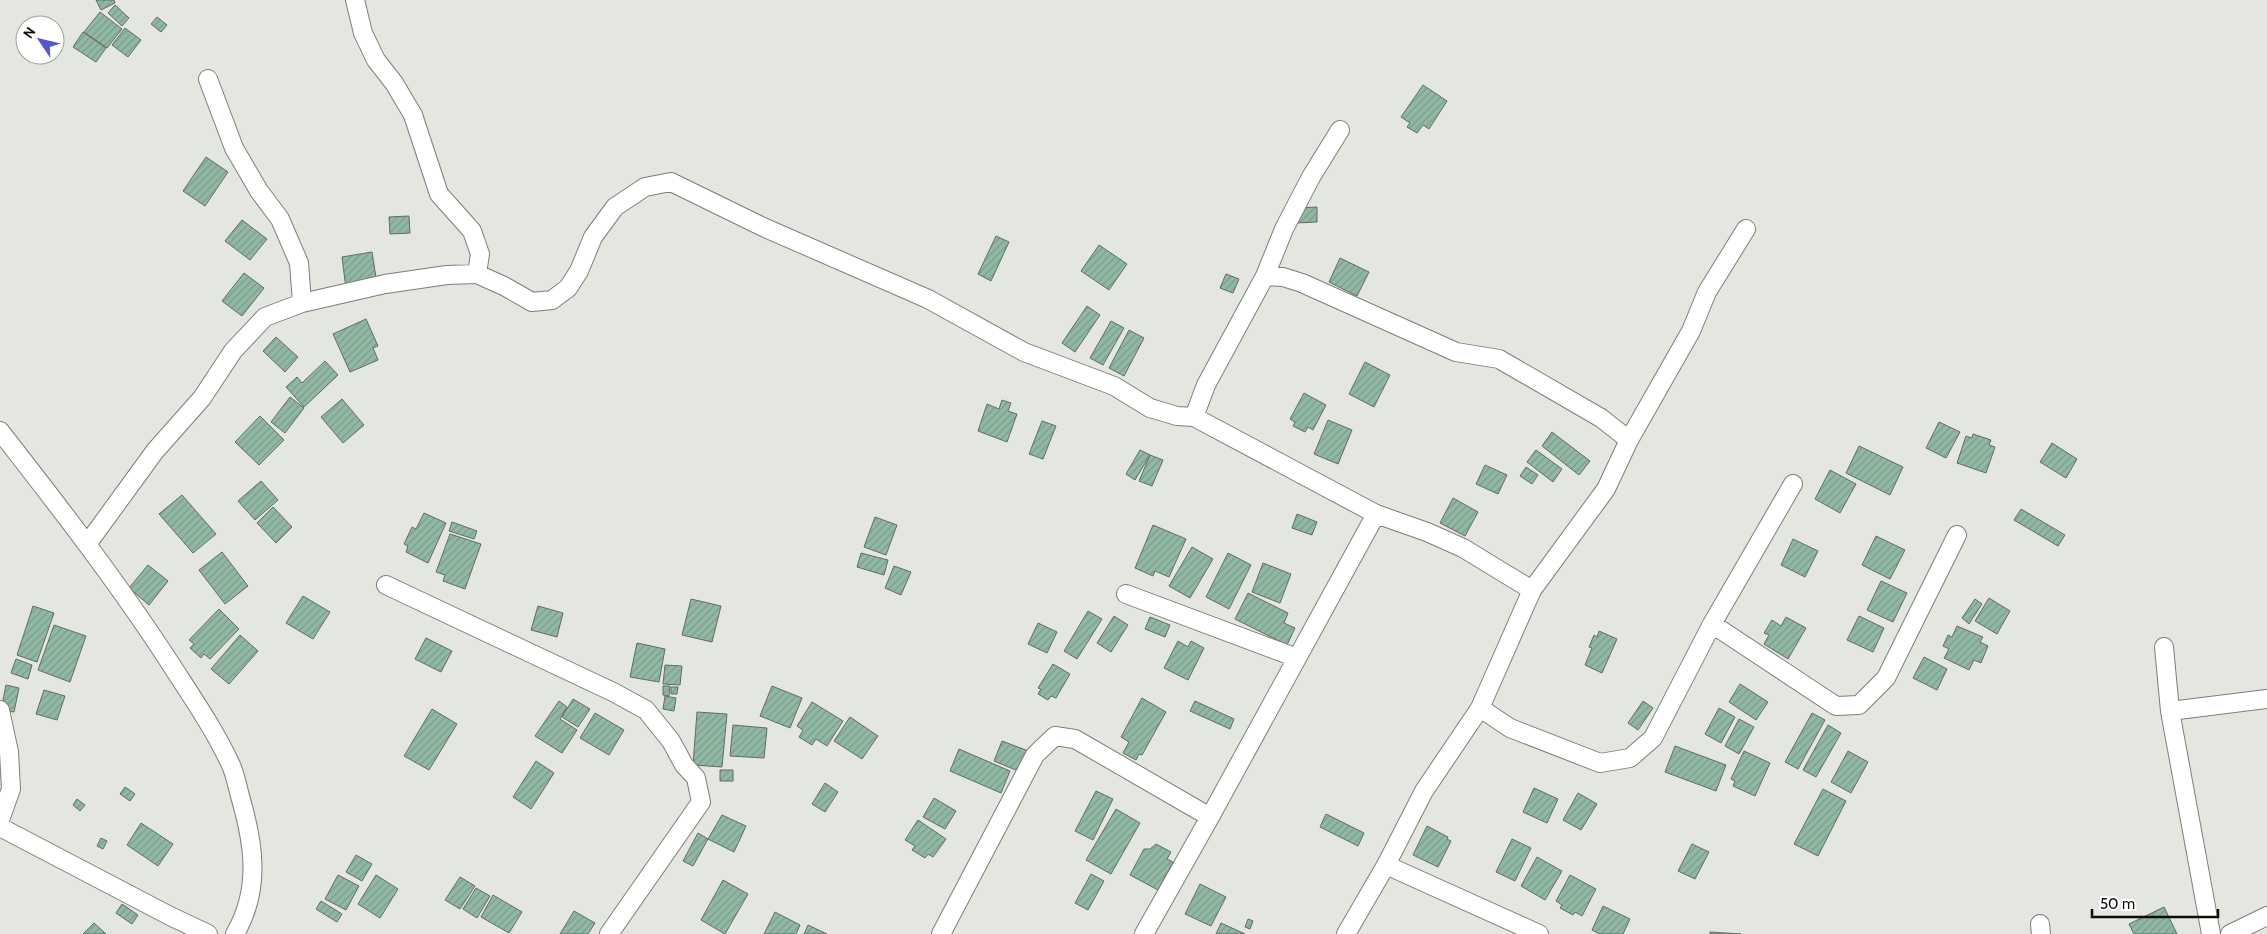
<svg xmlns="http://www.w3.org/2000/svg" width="2267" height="934" viewBox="0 0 2267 934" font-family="Cabin,sans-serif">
<defs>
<pattern id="building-hatch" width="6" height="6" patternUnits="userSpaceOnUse" patternTransform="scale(1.25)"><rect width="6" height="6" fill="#90b8a3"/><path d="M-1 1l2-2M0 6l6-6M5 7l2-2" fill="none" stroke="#7b9d8b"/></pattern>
</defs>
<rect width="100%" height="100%" fill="#e3e7e0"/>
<!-- building -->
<path fill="url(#building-hatch)" stroke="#636a66" d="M96,0H114L115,3L101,10Z
M115,5L129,18L122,26L108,13Z
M100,12L122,29L107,48L84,32Z
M157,17L167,25L161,32L151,24Z
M125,28L141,40L128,57L112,45Z
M83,32L106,48L96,62L73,47Z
M1423,85L1447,101L1429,129L1423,125L1417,133L1407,127L1410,123L1401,117Z
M206,157L228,172L205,206L183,191Z
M1317,207V222L1296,223V208Z
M409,216L410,233L390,234L389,217Z
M242,220L267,239L250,260L225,241Z
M996,236L1009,242L991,281L978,274Z
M1099,245L1127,264L1109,290L1081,271Z
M372,252L377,284L346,289L342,257Z
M1340,258L1369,272L1357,296L1329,282Z
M244,273L264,288L242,316L222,301Z
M1226,274L1239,279L1233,293L1220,288Z
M1087,306L1100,315L1075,352L1062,343Z
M366,319L378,346L373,348L378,360L350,372L333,334Z
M1111,321L1124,328L1103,365L1090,358Z
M1129,330L1144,338L1124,376L1109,368Z
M276,337L298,357L285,372L263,351Z
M325,361L338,375L304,407L286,387L297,377L302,383Z
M1365,362L1390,375L1374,407L1349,394Z
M1304,393L1326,405L1313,430L1308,427L1305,432L1293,426L1295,422L1290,419Z
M290,397L304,408L285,433L271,422Z
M342,399L364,425L343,443L321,417Z
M1002,400L1011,403L1008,411L1017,414L1007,442L978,431L987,404L999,409Z
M260,416L284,440L259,465L235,442Z
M1328,420L1352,430L1338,464L1314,454Z
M1042,421L1056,426L1043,459L1029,454Z
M1939,422L1960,432L1946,458L1926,448Z
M1552,432L1590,461L1579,475L1542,446Z
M1973,434L1991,440L1989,445L1995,447L1986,473L1957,463L1966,436L1972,438Z
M2052,443L2077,459L2066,478L2040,462Z
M1859,446L1903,467L1890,495L1846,473Z
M1140,450L1150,455L1135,480L1126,474Z
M1536,450L1562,469L1553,482L1527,462Z
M1150,455L1163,460L1152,486L1139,481Z
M1485,465L1507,475L1498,494L1476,484Z
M1526,467L1538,475L1532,484L1520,476Z
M1830,470L1856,484L1840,513L1815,499Z
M261,481L278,500L255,520L238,501Z
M182,495L216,534L193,553L159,514Z
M1453,498L1478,512L1465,536L1440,523Z
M273,507L292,527L276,543L257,523Z
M2021,509L2065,535L2058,546L2014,520Z
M424,513L446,523L428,563L406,552L408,546L404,544L412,527L416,529Z
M1297,514L1317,522L1312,535L1292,528Z
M875,517L897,525L886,555L864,547Z
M452,522L477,531L474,539L449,531Z
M1153,525L1186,539L1169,577L1155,571L1153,576L1135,568Z
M450,534L481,544L465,589L443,581L445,575L436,572Z
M1876,536L1905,550L1890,579L1862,565Z
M1793,539L1818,551L1805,577L1781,565Z
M1192,547L1213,559L1190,598L1169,586Z
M222,552L248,586L225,604L199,570Z
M861,553L888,560L884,575L857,567Z
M1228,553L1251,565L1229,609L1206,597Z
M1263,563L1291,574L1280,603L1252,592Z
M148,565L168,581L149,605L129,588Z
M894,566L911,572L901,595L885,588Z
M1881,581L1907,593L1893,622L1867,610Z
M1248,593L1288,613L1284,623L1295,628L1287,645L1235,619Z
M303,596L330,612L313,639L286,623Z
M1989,598L2010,611L1997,634L1975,621Z
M691,599L721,606L712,642L682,635Z
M1975,599L1982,604L1969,624L1962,618Z
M33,606L54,613L37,662L17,655Z
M538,606L563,613L557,637L531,630Z
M219,609L239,629L210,659L204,654L201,658L190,648L194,644L189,640Z
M1088,611L1102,619L1077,659L1064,651Z
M1114,616L1128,625L1111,652L1097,643Z
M1859,616L1884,628L1873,652L1847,640Z
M1150,617L1170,625L1165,637L1145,629Z
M1786,617L1806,628L1788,659L1764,644L1769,635L1764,633L1772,620L1781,626Z
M1038,623L1057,632L1047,653L1028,644Z
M54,625L86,636L70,682L38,670Z
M1957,626L1983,637L1980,642L1988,646L1981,663L1974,660L1969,670L1944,658L1949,649L1943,646L1948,635L1952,637Z
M1599,631L1617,639L1602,673L1585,665L1592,648L1589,647L1594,635L1597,637Z
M240,635L258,651L229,684L211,669Z
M426,638L452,651L441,672L415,659Z
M1178,641L1188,647L1191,641L1204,648L1188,680L1164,668Z
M637,643L665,649L659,682L630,677Z
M1924,657L1947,669L1937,690L1913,678Z
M16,659L32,665L28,679L11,673Z
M1053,664L1070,674L1056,698L1051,696L1048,700L1038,694L1041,689L1038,688Z
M665,665L682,666L680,685L663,684Z
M1740,684L1768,702L1756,720L1729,702Z
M6,685L19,688L14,712L1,710Z
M663,686H670L669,696L663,695Z
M772,686L802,698L790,728L760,716Z
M671,687H678L677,694H671Z
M44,690L65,696L57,720L36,714Z
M665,696L676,698L674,711L663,709Z
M1142,698L1166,712L1142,755L1139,754L1136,760L1123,753L1129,742L1121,737Z
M573,699L590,709L578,727L562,717Z
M559,701L567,707L560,719L577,730L562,753L535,736Z
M1195,701L1234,719L1230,729L1190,711Z
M1643,701L1653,708L1638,730L1628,723Z
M812,702L843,721L827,746L816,739L812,745L799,737L803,730L797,726Z
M1719,708L1735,717L1721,743L1705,734Z
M432,709L457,724L429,770L404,756Z
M697,712L727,714L722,767L693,765Z
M595,713L624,730L609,755L580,738Z
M1812,713L1825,720L1798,769L1785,762Z
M850,717L878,736L862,759L834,741Z
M1739,719L1754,727L1739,754L1725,746Z
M733,725L767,728L764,758L730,756Z
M1828,725L1841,733L1816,777L1803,770Z
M1002,741L1031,752L1023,773L994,761Z
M1675,746L1726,765L1716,791L1665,772Z
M959,749L1010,771L1001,793L950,771Z
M1744,751L1770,763L1755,796L1733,786L1735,781L1731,779Z
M1848,751L1868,762L1851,793L1831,782Z
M536,761L554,773L531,809L513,797Z
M720,770H733V781H720Z
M825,783L838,792L825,812L812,804Z
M125,787L135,794L130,801L120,794Z
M1534,788L1558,799L1547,823L1523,812Z
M1823,789L1846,801L1818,856L1794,844Z
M1096,791L1113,799L1093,840L1075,831Z
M1578,793L1597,804L1581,830L1563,820Z
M934,798L956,811L945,829L923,817Z
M77,799L85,805L80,811L73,805Z
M1116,809L1140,823L1111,874L1086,860Z
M1326,814L1364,833L1358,846L1320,827Z
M722,815L746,826L734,852L708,839Z
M918,820L946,839L933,857L928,854L925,858L912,850L915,846L905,840Z
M141,823L173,844L158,866L127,845Z
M1427,826L1448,837L1447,839L1451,841L1438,867L1413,855Z
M698,833L708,839L693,866L683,861Z
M101,838L107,841L103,849L97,846Z
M1512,839L1531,848L1515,881L1496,872Z
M1156,844L1171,852L1167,859L1173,862L1158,890L1130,875L1144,849H1150Z
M1692,844L1709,852L1695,879L1678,871Z
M356,855L372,864L362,881L346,872Z
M1537,857L1562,871L1545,900L1521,886Z
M1091,874L1104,881L1088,910L1075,903Z
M338,875L359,886L346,910L325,899Z
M376,875L398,889L380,918L358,904Z
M1570,875L1596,889L1582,916L1575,912L1573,915L1560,908L1562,905L1556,901Z
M460,877L475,886L460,909L445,900Z
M723,880L748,894L725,934L701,920Z
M1200,884L1226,897L1211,926L1185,914Z
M476,888L490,896L477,918L463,909Z
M493,895L522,912L509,933L481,917Z
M321,901L342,914L337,922L316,909Z
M122,904L138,915L132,924L116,913Z
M1603,906L1630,919L1623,934H1600L1592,930Z
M2164,907L2177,934H2134L2129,924Z
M574,911L595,923L588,934H560Z
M775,912L800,925L796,934H764Z
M1248,919L1253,921L1250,929L1245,927Z
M94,923L106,934H83Z
M1221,923L1245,934H1216Z
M808,925L827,934H804Z
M1710,932L1741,934H1710Z"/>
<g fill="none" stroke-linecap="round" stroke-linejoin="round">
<defs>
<path id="minor" d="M355,0L363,33L376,60L394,83L413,115L439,194L472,231L480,254L477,274
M208,79L234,148L259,191L280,219L299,263L302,303
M1265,276L1283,277L1302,283L1456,352L1499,359L1601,418L1629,440
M1194,417L1206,385L1265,276L1284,229L1311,177L1340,130
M0,431C60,508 119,584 172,666C192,697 214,729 230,763C235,773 237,785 240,796C254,844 261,889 235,934
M88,543L155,451L202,398L233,351L265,317L302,303L385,284L447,275L477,274L504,286L532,302L552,300L568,288L579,271L593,237L615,207L645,187L671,182L763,227L928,299L1024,352L1114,386L1150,408L1177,416L1194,417L1376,514L1427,532L1463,548L1532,590
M386,585L613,692L646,710L671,741L684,765L696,778L701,802L609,934
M1126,594L1297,658
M1712,624L1836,706L1859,705L1886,678L1957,535
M2164,647L2170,711
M1480,708L1510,728L1600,763L1630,758L1653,738L1712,624L1793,484
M0,710L9,752L11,789L0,820
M0,827L170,916L208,934
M1386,865L1539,934
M2040,924L2041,934
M941,934L1035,755L1055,736L1075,739L1210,817
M1144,934L1210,817L1376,514
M1346,934L1386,865L1424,791L1480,708L1532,590L1606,489L1629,440L1691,331L1707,292L1746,229
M2211,934L2170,711L2267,699
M2230,934L2267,916"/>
</defs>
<!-- minor casing -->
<use href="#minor" stroke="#7b7f78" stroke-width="20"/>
<!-- minor -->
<use href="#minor" stroke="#fff" stroke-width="18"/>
</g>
<!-- north arrow -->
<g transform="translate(40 40) rotate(305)"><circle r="24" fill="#ffffff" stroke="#9e9e9d"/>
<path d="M0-4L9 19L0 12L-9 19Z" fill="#5656ce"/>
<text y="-8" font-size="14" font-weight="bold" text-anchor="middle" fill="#0c0d0b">N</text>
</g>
<!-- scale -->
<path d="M2092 909v8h126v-8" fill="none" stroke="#0c0d0b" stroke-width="2.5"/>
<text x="2100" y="909" font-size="15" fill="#0c0d0b" stroke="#ffffff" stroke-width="4" paint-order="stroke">50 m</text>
</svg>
